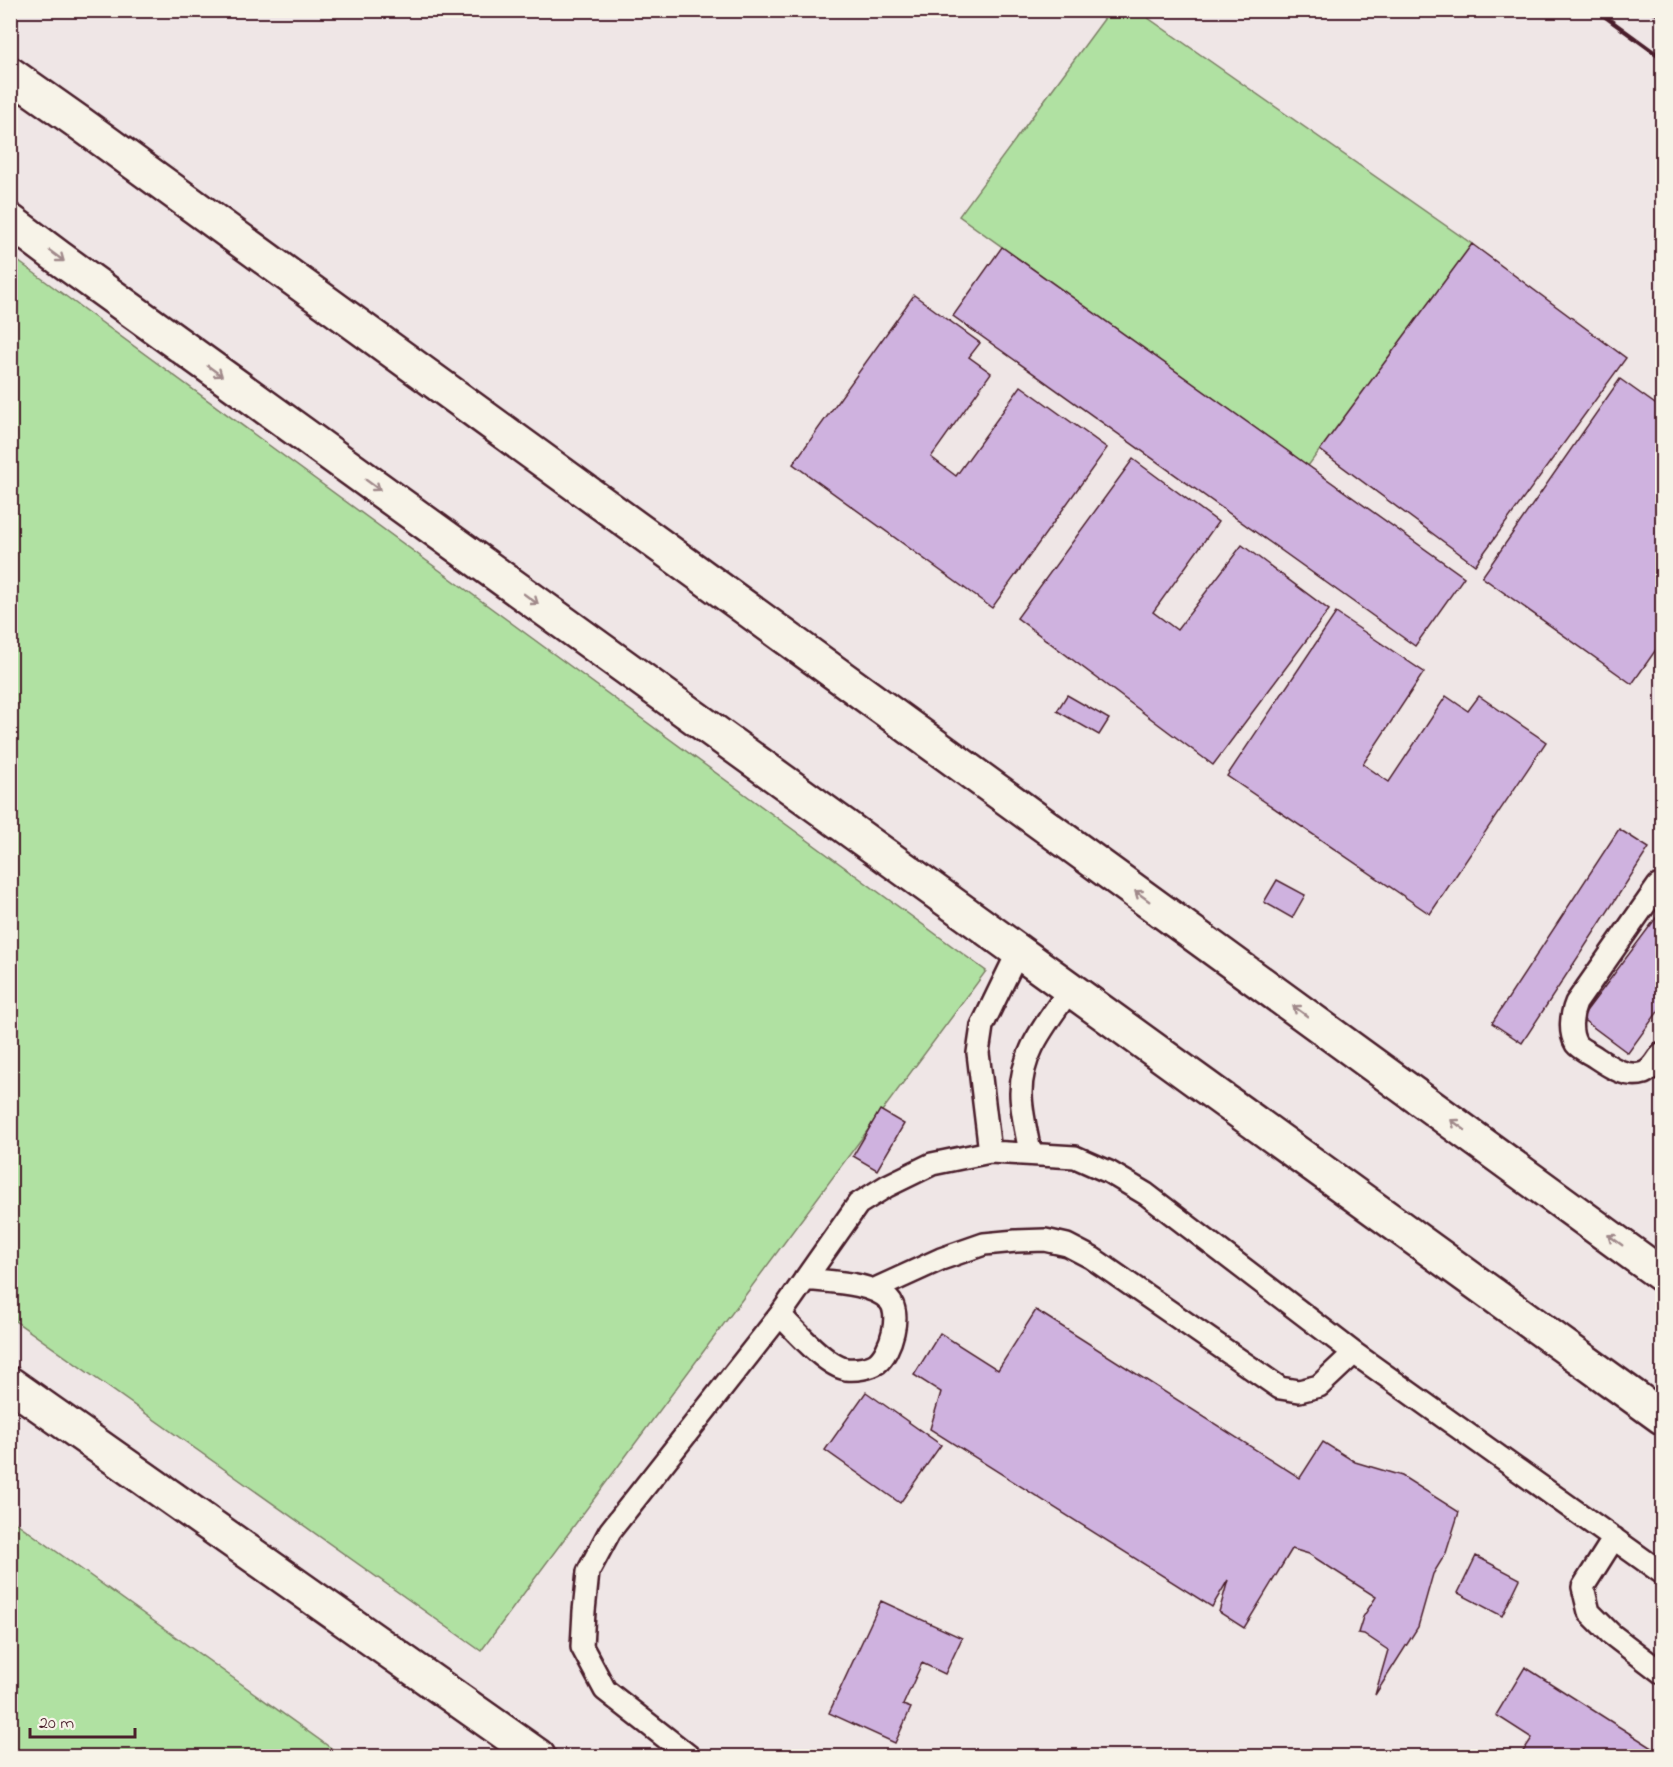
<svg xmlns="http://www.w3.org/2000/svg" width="1673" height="1767" viewBox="0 0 1673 1767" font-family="'Indie Flower',sans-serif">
<rect width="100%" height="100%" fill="#efe6e6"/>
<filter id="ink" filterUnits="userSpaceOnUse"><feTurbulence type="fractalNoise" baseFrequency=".0167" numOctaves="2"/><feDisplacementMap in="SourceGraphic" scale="12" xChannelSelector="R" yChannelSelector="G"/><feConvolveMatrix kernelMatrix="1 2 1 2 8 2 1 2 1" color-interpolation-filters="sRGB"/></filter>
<g filter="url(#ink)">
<!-- green -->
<path fill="#b0e1a2" stroke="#7d8066" stroke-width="1.5" d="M1110,11H1138L1472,244L1308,466L959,216Z
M11,256L986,971L481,1651L11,1318Z
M10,1519H11L342,1756H11Z"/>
<!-- building -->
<path fill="#cfb2df" stroke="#4a1f2b" stroke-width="1.5" d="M1472,244L1626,358L1475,565L1320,450Z
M1002,247L1464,577L1415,646L953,316Z
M914,295L980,343L969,357L991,373L931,457L956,476L1021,386L1107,448L992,608L793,464Z
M1620,379L1662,409V641L1632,684L1482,577Z
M1133,459L1218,522L1153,612L1177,630L1242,545L1329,610L1213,765L1017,618Z
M1336,613L1424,672L1363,764L1389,782L1446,696L1468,711L1479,696L1546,742L1430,914L1227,776Z
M1067,695L1109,719L1099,735L1057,711Z
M1619,829L1649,848L1522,1043L1492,1023Z
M1277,880L1305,895L1292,918L1264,902Z
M1662,910V1006L1628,1053L1581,1018Z
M880,1110L904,1124L877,1170L853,1156Z
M1036,1310L1300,1478L1323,1442L1355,1462L1402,1476L1459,1512L1446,1553L1433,1574L1418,1627L1375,1695L1388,1650L1364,1634L1358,1633L1363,1617L1376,1597L1309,1554L1292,1549L1244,1628L1219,1612L1228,1580L1212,1607L930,1429L941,1392L914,1375L940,1333L998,1370Z
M866,1392L941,1445L900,1503L825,1450Z
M1476,1556L1520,1579L1502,1616L1458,1593Z
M881,1601L962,1638L945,1674L922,1663L903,1705L911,1708L895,1743L829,1713Z
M1525,1667L1662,1754V1756H1520L1532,1738L1496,1715Z
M1235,1750L1244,1756H1230Z"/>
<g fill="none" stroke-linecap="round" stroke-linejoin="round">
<defs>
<path id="lane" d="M1662,884L1658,886L1576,1003C1571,1015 1569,1032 1576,1044C1579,1048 1587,1052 1592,1055C1606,1064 1625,1079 1644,1073C1653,1069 1657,1060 1662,1053
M990,1152L978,1053L982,1026L1018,952
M1030,1153C1027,1134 1021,1112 1021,1093C1021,1051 1048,1022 1070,989
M873,1290L941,1259L984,1244L1016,1241L1045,1240L1067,1245L1092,1258L1280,1388L1299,1391L1319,1386L1354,1353
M780,1315C795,1330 826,1366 846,1369C856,1370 870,1368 877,1363C891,1352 902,1313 889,1300C871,1282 829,1282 805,1279
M1614,1538L1583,1587L1589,1612L1611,1634L1662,1673
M689,1756L605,1690L582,1647L584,1611L588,1572L610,1531L780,1315L858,1204L887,1186L932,1164L990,1152L1075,1157L1109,1172L1146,1194L1354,1353L1662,1573"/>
<path id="street" d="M10,1384L538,1756"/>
<path id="secondary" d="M10,74L81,124L1662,1275
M10,221L58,257L1662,1417"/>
</defs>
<!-- lane casing -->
<use href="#lane" stroke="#4a1f2b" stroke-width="26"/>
<!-- street casing -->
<use href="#street" stroke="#4a1f2b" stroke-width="38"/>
<!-- secondary casing -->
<use href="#secondary" stroke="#4a1f2b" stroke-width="38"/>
<!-- lane -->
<use href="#lane" stroke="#f7f3e8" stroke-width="21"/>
<!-- street -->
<use href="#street" stroke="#f7f3e8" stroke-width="33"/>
<!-- secondary -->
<use href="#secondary" stroke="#f7f3e8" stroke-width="33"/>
<!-- rail -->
<path stroke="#4a1f2b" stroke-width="4.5" d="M1596,10L1662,58
M1652,10L1662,18"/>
</g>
<!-- one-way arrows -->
<defs><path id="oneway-shaft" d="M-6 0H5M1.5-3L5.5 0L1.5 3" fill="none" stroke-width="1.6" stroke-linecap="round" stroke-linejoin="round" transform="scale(1.5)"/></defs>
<g stroke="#a0898a">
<use href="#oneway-shaft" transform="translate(57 256) rotate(37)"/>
<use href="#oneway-shaft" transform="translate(215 371) rotate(36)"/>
<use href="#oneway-shaft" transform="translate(373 485) rotate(36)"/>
<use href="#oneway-shaft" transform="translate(531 599) rotate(36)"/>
<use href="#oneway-shaft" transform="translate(1142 896) rotate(-144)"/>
<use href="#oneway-shaft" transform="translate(1300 1011) rotate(-144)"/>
<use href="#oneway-shaft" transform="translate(1458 1125) rotate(-144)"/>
<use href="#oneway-shaft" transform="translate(1615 1240) rotate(-144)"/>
</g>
</g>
<!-- margin -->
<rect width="1673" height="1767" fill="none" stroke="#f7f3e8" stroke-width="36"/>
<rect x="18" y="18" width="1637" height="1731" fill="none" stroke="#4a1f2b" stroke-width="2" filter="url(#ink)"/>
<!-- scale -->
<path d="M30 1728v9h105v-9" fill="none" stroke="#4a1f2b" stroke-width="3"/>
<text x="39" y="1728" font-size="18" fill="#4a1f2b" stroke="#f7f3e8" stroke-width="4.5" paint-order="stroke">20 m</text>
</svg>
